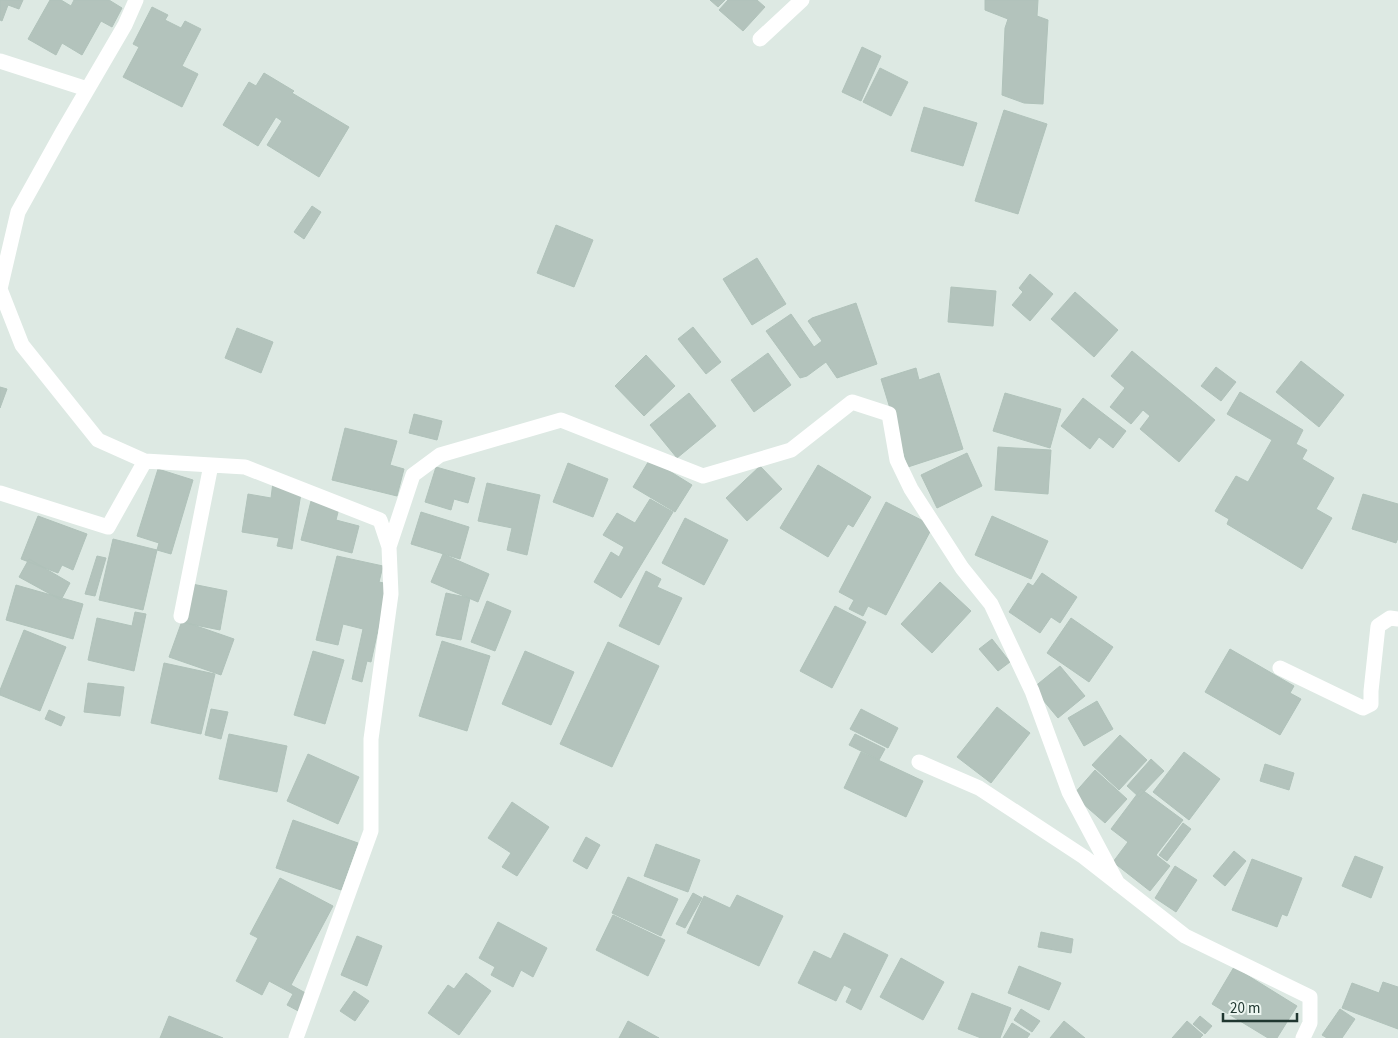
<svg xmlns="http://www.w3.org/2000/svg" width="1398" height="1038" viewBox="0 0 1398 1038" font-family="'Source Sans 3',sans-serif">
<rect width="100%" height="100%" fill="#dde9e3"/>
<!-- building -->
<path fill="#b3c3bc" stroke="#b0c2ba" d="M0,0H23L19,9L8,5L2,21L0,20Z
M50,0H61L71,6L74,0H109L122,8L112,27L101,21L82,55L62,43L56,55L28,39Z
M710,0H725L718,7Z
M728,0H757L765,7L743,31L719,10Z
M985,0H1038L1037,16L1048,20L1043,104L1024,103L1002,95L1005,28L1008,19L985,10Z
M152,7L168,15L165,20L181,28L185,21L201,29L182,66L198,74L182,107L123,77L139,47L133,44Z
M862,47L881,56L861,101L842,92Z
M880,68L908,82L891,116L863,102Z
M264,73L294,91L292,93L349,127L319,177L267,145L282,121L276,117L258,146L223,125L249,82L256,86Z
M924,107L977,123L963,166L911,151Z
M1004,110L1047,124L1018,214L975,201Z
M312,206L321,212L304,239L294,232Z
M556,225L593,240L574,287L537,273Z
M757,258L786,304L752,325L723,279Z
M1030,274L1053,294L1030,321L1012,305L1023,292L1019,288Z
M951,287L996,291L993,326L948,322Z
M1075,292L1118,330L1094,357L1051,319Z
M856,303L877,364L837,378L826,362L807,376L800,378L766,331L791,314L814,347L822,341L808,321L812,318Z
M693,327L721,362L706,374L678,339Z
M237,328L273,342L261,373L225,358Z
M1132,351L1215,420L1179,462L1140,429L1150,416L1143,410L1131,424L1110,407L1125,388L1111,376Z
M768,353L791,385L754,412L731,380Z
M646,355L675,386L644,416L615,386Z
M1301,361L1344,395L1319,427L1276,392Z
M1216,367L1236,382L1221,401L1201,386Z
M916,368L919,380L939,373L963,449L908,467L881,379Z
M0,387L7,389L0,408Z
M1240,392L1303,430L1296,444L1307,450L1302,459L1334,478L1316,509L1332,518L1302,569L1227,524L1229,519L1215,511L1236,476L1248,482L1272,440L1227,414Z
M689,393L716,426L677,458L650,425Z
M1005,393L1061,409L1050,448L993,431Z
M1083,398L1126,431L1113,448L1099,437L1090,449L1061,426Z
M414,414L442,421L437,440L409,433Z
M345,428L397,441L390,465L404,469L397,496L332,480Z
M998,447L1051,450L1048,494L995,490Z
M967,453L982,486L937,508L921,475Z
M650,459L692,485L675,512L633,487Z
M568,463L608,479L593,517L553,502Z
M818,465L871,497L853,527L848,524L828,557L780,528Z
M760,466L782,489L747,521L726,498Z
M436,467L475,478L468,503L454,499L451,510L425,502Z
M158,469L193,480L171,554L157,550L159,543L137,536Z
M273,482L302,487L292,549L277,546L279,538L242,532L248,494L271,498Z
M487,483L540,495L527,555L507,550L512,528L478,521Z
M1363,494L1398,504V538L1396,543L1352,529Z
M650,499L673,512L621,598L594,582L611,552L619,557L624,547L603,535L617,513L635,523Z
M311,501L339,508L336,520L359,526L352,553L301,540Z
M886,502L933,526L886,615L868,606L863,616L849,609L854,600L839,592Z
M421,512L469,527L460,559L411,544Z
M38,516L87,534L73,570L62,565L58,573L21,559Z
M992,516L1048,541L1031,579L975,555Z
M685,518L728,540L704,585L662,563Z
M113,539L157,550L143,610L99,600Z
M443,554L489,574L478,602L431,582Z
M97,556L106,558L95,596L85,594Z
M337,556L383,566L379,582L388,584L371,662L367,661L362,682L352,679L363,629L343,624L338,645L316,640Z
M29,559L70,583L61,600L19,577Z
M646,571L661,579L657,587L682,598L659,645L619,626Z
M1042,573L1077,597L1060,623L1051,617L1040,633L1009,612L1028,583L1033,586Z
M940,582L971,611L932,653L901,624Z
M192,584L227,591L220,630L185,623Z
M16,585L83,604L73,639L6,620Z
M446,593L470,598L461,640L436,635Z
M487,601L511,611L495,651L471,642Z
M835,606L866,622L832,688L800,671Z
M135,612L146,614L134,671L88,660L97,618L132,626Z
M1071,618L1113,647L1089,682L1047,653Z
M182,621L234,639L221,675L169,657Z
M24,630L66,647L40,711L0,695V690Z
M992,639L1010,662L998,671L979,649Z
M442,641L490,656L467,731L419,716Z
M608,642L659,666L612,767L560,744Z
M1230,649L1294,686L1290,693L1301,699L1280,735L1205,692Z
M313,651L344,660L325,724L294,715Z
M525,651L574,672L551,725L502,704Z
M164,663L215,674L201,734L151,723Z
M1060,666L1085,696L1058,718L1033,688Z
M88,683L124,687L120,716L84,712Z
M1097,701L1113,729L1084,746L1068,718Z
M997,707L1030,733L991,783L957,757Z
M211,709L228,712L221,739L205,735Z
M861,709L898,728L888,748L850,729Z
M49,710L65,717L61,726L45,719Z
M229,734L287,746L277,792L219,779Z
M855,734L885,749L879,760L849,745Z
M1120,735L1147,760L1119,790L1092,765Z
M861,752L923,781L906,817L844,788Z
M1184,752L1220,779L1189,820L1153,792Z
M308,754L359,777L338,824L287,801Z
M1151,759L1164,771L1139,797L1127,786Z
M1265,764L1294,773L1289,790L1260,781Z
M1095,770L1127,799L1105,823L1073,795Z
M1141,789L1183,820L1156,855L1170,866L1150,891L1113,862L1128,842L1111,829Z
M512,802L549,827L517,876L502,867L511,853L488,838Z
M293,820L358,843L341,890L276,868Z
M1183,823L1191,829L1167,861L1159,855Z
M586,837L600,845L587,869L573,861Z
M656,844L700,860L688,892L644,876Z
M1234,851L1246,861L1225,886L1213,876Z
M1355,856L1383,867L1371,898L1342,886Z
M1252,859L1302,878L1287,916L1282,914L1277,927L1232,910Z
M1175,866L1197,880L1176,912L1155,898Z
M628,877L678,899L661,936L612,913Z
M280,878L333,906L291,985L311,996L302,1013L287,1005L293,994L269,981L262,995L236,981L258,938L250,934Z
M693,893L702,898L685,928L676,924Z
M737,895L783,916L759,966L687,933L704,896L730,908Z
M613,915L665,940L648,976L596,950Z
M498,922L547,948L533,977L521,970L513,987L491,975L495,967L479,958Z
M1041,932L1073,939L1071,953L1038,947Z
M844,933L888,955L861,1010L846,1002L852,989L844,985L836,1001L798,983L814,951L831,959Z
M357,936L382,946L367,986L341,975Z
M901,958L944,982L923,1020L880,997Z
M1019,966L1061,983L1049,1010L1008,993Z
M1234,967L1297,1006L1277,1038H1268L1212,1004Z
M466,973L491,991L459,1035L428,1013L448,985L454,989Z
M1383,982L1398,987V1029L1342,1008L1352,983L1379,993Z
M354,991L369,1001L355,1021L340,1011Z
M972,993L1011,1008L1000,1038H981L958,1029Z
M1021,1009L1040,1021L1032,1032L1014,1020Z
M1340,1009L1355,1019L1342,1038H1327L1322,1035Z
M169,1016L223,1038H160Z
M1200,1016L1212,1026L1205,1034L1193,1024Z
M628,1021L659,1038H619Z
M1064,1021L1085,1038H1050Z
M1187,1021L1203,1035L1200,1038H1172Z
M1012,1023L1030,1034L1027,1038H1003Z"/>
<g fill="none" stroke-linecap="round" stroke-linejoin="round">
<!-- minor -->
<path stroke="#fff" stroke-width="15" d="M760,39L802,0
M0,61L87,89
M0,289L22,345L98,440L145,461L245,467L380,520L389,547L391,594L371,739V831L296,1038
M0,289L18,212L62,133L125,25L136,0
M0,493L108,527L145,461
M389,547L413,475L440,455L561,420L703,476L791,450L852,402L889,414L897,460L911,489L962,568L991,604L1032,691L1069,792L1118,884
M181,616L211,465
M1280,668L1363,708L1371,704V691L1378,626L1390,618L1398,619
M919,762L979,788L1084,857L1185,936L1310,997V1023L1303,1038"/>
</g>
<!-- scale -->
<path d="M1223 1013v8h74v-8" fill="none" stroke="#203730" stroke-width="2.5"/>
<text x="1230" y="1013" font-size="15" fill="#203730" stroke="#edf6f1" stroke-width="4" paint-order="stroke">20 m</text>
</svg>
